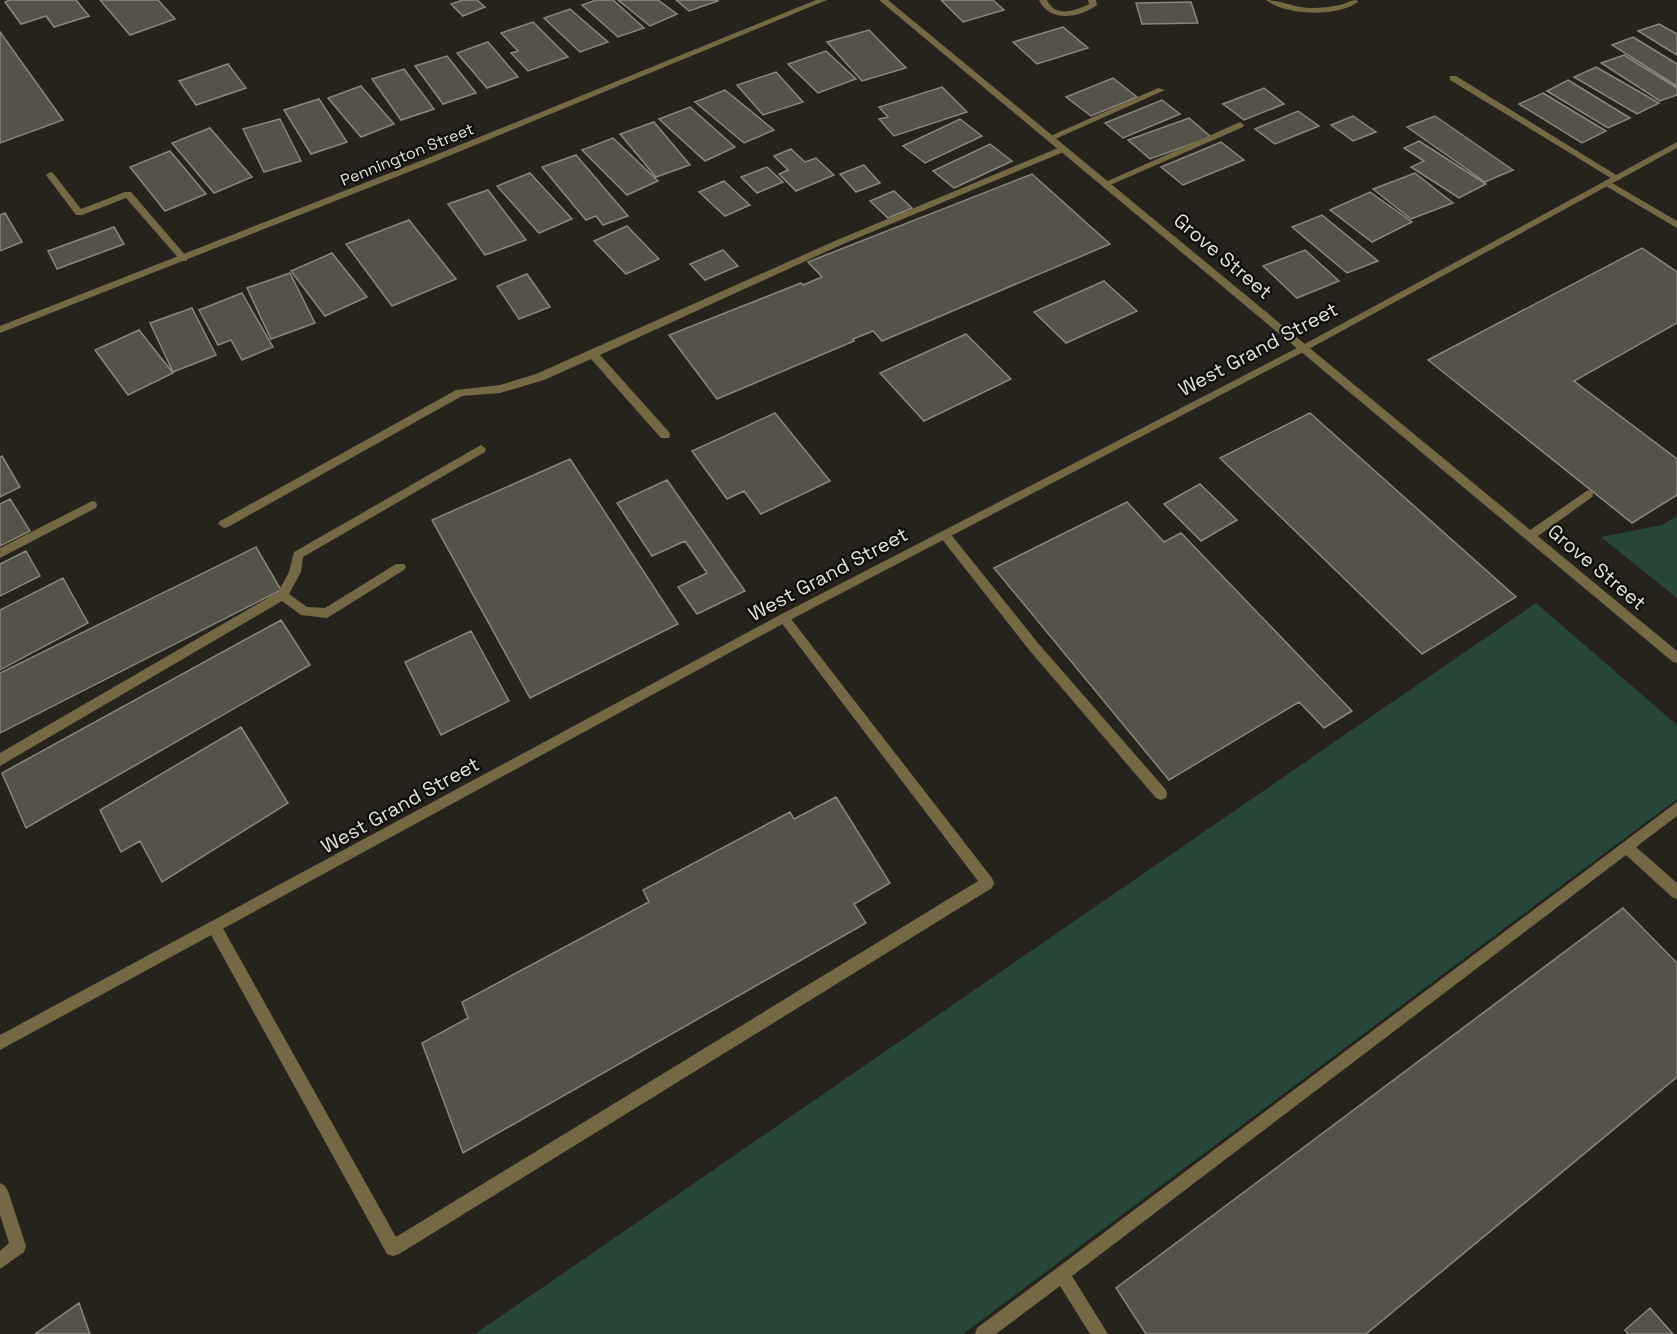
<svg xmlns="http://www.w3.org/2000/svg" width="1677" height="1334" viewBox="0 0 1677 1334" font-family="'Space Grotesk',sans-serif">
<rect width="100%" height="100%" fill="#26231c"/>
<!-- green -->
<path fill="#274638" d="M1677,516V598L1601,537L1662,525Z
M1536,603L1677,725V799L963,1334H475Z"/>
<!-- building -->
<path fill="#55524a" stroke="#89867c" stroke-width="1.5" d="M10,0H76L89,16L54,27L46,16L21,24L5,2Z
M100,0H158L175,19L130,35Z
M463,0H477L485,7L463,16L451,4Z
M596,0H613L644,28L618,37L582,5Z
M618,0H658L677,14L650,26Z
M676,0H717L718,1L689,11Z
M941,0H993L1004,10L963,22Z
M1191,2L1198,23L1142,24L1136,3Z
M570,9L608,42L580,52L544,18Z
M533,22L568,57L528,71L511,53L518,51L501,33Z
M1659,24L1677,34V55L1638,31Z
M1063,27L1088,48L1037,64L1013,42Z
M869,30L906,68L862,81L827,42Z
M0,32L63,120L0,143Z
M1633,37L1677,64V86L1612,45Z
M488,42L518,77L487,88L457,53Z
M826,51L856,79L818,93L788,64Z
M1624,55L1677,88V95L1660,101L1601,63Z
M447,56L476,93L443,104L415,66Z
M228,64L246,88L196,105L179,81Z
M1596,67L1659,103L1637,114L1574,77Z
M404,69L434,109L401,120L372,79Z
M776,72L803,102L763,115L737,85Z
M1113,78L1137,97L1091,116L1066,97Z
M1568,80L1630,118L1608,128L1547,91Z
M361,86L394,124L361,137L328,98Z
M942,87L967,112L894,136L879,119L888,117L879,107Z
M1264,88L1284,104L1244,120L1223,104Z
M725,90L774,130L744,143L695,102Z
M1543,93L1606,131L1582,143L1519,104Z
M319,99L347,142L311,154L284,110Z
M1162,100L1180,114L1123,138L1105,123Z
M690,107L735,147L705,161L659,119Z
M1298,111L1319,126L1275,144L1255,129Z
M1353,116L1376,132L1353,141L1331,125Z
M1435,116L1513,170L1485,182L1407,127Z
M1189,118L1211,137L1150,159L1128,140Z
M280,119L301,161L264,172L243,129Z
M960,119L982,136L925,163L903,146Z
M654,122L690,165L656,177L620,134Z
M210,128L252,177L214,193L172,143Z
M613,138L658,181L627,195L582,150Z
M1419,141L1486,184L1459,198L1411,167L1424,161L1404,148Z
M1221,142L1244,160L1183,185L1161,167Z
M990,144L1012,161L954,188L933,171Z
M791,149L805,162L816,158L834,175L796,191L779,174L788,170L774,156Z
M170,151L206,194L165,211L130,167Z
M576,155L628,216L603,225L596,216L586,220L542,167Z
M864,165L880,183L856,192L840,174Z
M767,167L783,182L757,193L741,177Z
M530,173L572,219L539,233L497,186Z
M1415,173L1453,203L1411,219L1373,189Z
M1032,174L1110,244L882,341L873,331L853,339L854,341L717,399L669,335L801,283L803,285L822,277L808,262Z
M724,181L750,205L725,216L699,192Z
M488,190L526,240L485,255L448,204Z
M894,191L912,208L888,218L870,201Z
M1370,192L1412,222L1372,242L1330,210Z
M5,213L22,242L0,251V215Z
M1322,215L1378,261L1347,273L1292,227Z
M409,220L456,279L392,306L346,244Z
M627,226L659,259L626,274L594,241Z
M114,227L124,244L57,269L48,251Z
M1642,248L1677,272V323L1574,381L1677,459V495L1632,523L1428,360Z
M723,250L738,266L705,280L690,264Z
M1305,250L1339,281L1297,298L1263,266Z
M332,253L367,297L325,316L291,271Z
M290,273L315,323L271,339L247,288Z
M527,274L550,307L519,319L497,286Z
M1104,281L1137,311L1066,343L1034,312Z
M242,293L273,347L242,360L231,340L218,345L199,310Z
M192,308L216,355L173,372L150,323Z
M139,330L173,373L128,395L95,350Z
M966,334L1011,379L924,421L880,373Z
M775,413L830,481L761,514L744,491L727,499L692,451Z
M1310,413L1516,597L1422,654L1220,458Z
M2,456L20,487L0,497V457Z
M570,459L678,624L530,698L432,520Z
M667,480L745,591L697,614L678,587L707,573L685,541L652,556L617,503Z
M1200,484L1237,520L1201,541L1164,504Z
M10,499L30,531L0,546V504Z
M1127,502L1164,542L1181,533L1352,711L1324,728L1299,702L1169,780L994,568Z
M256,547L281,590L0,733V673Z
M26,551L40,576L0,596V564Z
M63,578L88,623L0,670V610Z
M281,620L310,665L26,828L2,773Z
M471,631L509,701L441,735L405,662Z
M241,727L288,803L162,882L140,841L121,852L100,810Z
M836,797L890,883L854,904L866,923L463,1153L422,1043L468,1018L462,1002L649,902L643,890L790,812L794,819Z
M1623,908L1677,963V1077L1366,1334H1146L1116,1288Z
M79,1303L90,1334H35Z
M1650,1308L1673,1334H1628L1625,1330Z"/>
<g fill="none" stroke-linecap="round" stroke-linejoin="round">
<!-- service -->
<path fill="#736945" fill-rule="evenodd" d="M1039,0H1047C1055,18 1075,11 1089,4L1088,0H1096L1097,5C1080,18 1049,23 1039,0Z
M1266,0C1281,0 1295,8 1312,8C1322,8 1331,7 1340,5C1348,3 1350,0 1357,0L1358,2C1338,17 1285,16 1266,0Z
M1450,76H1456L1621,178L1620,180H1614L1450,80Z
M1158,88L1165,90L1053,140L1046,138Z
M1240,122L1244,125L1243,127L1108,186L1105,187L1101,184Z
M1063,146L1067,149L1066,151L843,244L600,355L669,432L670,435L669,438H661L591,359L544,380L500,393L462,396L228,527L224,528L218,524L220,521L456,390L500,385L536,374L837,240Z
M50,172L53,173L81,209L125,192H131L187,257V261H181L126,198L82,215H76L46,175Z
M1607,180L1677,221V228L1604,185V181Z
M481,445L486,449L485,452L303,557L301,572L289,594L307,607L325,608L396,564H404L406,567L404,570L327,618L301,615L282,601L0,766V753L278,592L289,572L294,552Z
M1588,490L1592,491L1593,494L1592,497L1534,539H1526L1524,536L1526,533Z
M92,501L96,502L97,505L96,508L0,558V548Z
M945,531L949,532L1038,643L1166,790L1167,794L1166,798L1161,800L1156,798L1030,651L941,538L939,535L941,532Z
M784,613L788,615L992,878L994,883L992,888L399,1254L393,1256L387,1254L210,933L208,928L210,923L215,921L220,923L396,1237L978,881L780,621L778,618L780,615Z
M1677,802V816L1636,847L1677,883V899L1672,897L1626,855L1072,1276L1108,1334H1090L1060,1286L996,1334H975L977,1328Z
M0,1183L5,1186L8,1191L26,1246L24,1252L0,1269V1251L9,1243L0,1215Z"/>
<!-- minor -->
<path fill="#736945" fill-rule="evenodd" d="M816,0H827L434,162L0,333V326L428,158Z
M879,0H888L1677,651V663L1673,662Z"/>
<!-- tertiary -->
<path fill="#736945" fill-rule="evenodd" d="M1677,142V148L1307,350L788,621L0,1050V1035L780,615L1301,346Z"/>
</g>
<g text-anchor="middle" stroke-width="4.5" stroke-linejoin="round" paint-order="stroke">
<!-- far-street labels -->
<g font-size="16" fill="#e3e2dd" stroke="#0e0d09">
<text transform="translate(407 154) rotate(-22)" y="6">Pennington Street</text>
</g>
<!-- street labels -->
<g font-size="20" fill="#e3e2dd" stroke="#0e0d09">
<text transform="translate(1223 256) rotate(40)" y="7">Grove Street</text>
<text transform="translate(1258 349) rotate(-28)" y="7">West Grand Street</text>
<text transform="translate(1597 567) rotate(40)" y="7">Grove Street</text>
<text transform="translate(828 574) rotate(-28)" y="7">West Grand Street</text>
<text transform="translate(400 805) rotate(-29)" y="7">West Grand Street</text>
</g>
</g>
</svg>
